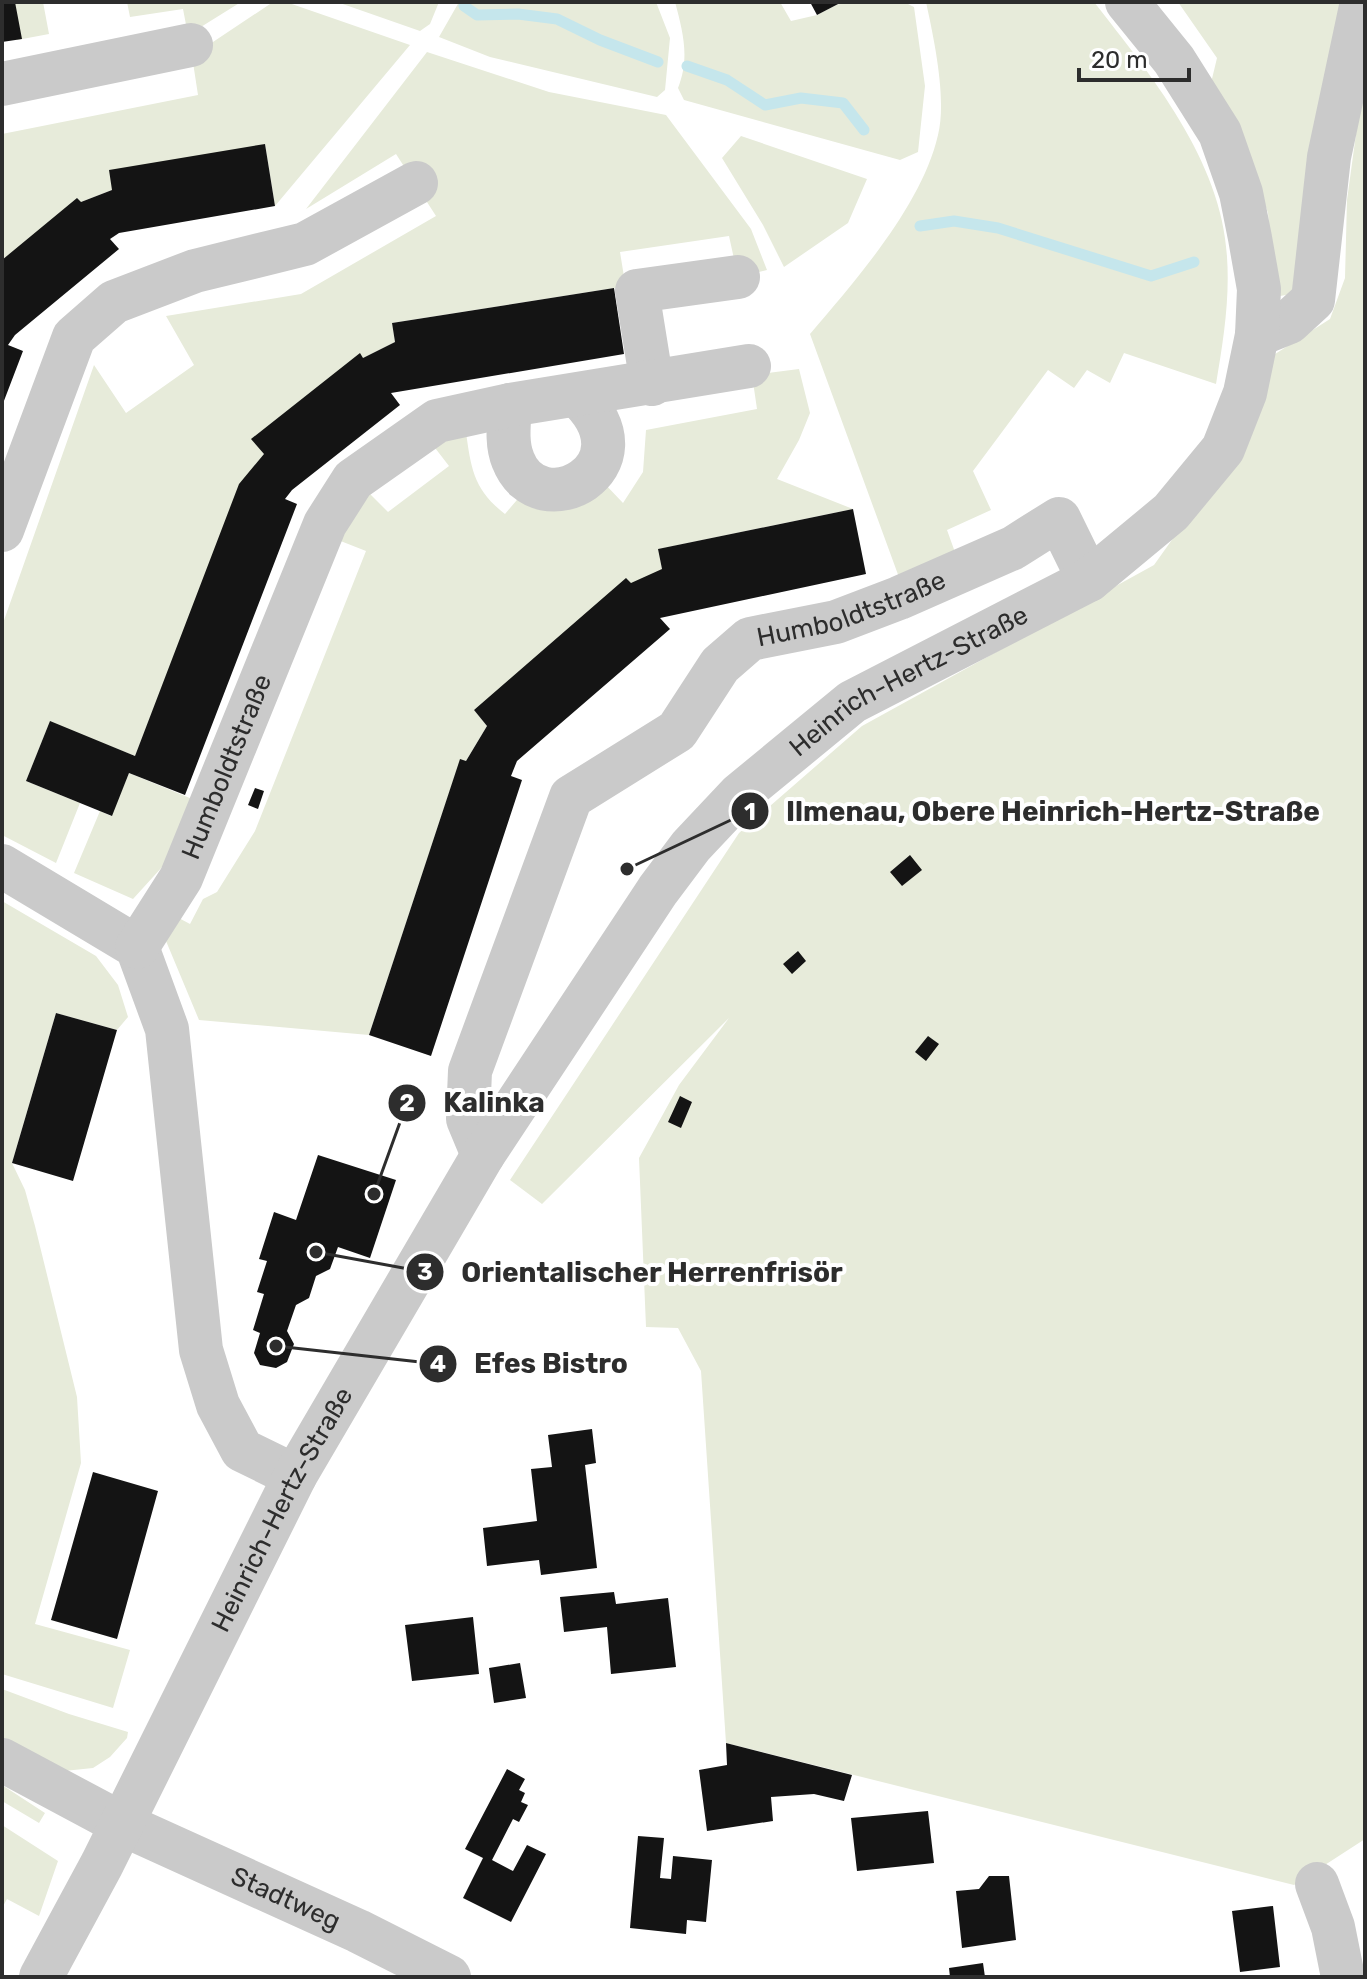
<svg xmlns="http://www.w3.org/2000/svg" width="1367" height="1979" viewBox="0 0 1367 1979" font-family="Rubik,sans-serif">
<rect width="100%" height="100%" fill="#fff"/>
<!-- green -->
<path fill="#e7ebda" d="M13,2H43L49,34L17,40Z
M127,2H241L188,35L183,9L130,17Z
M273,2H286L410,45L275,206L265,144L112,190L81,202L2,260V134L198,95L192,56Z
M337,2H439L430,24L420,31Z
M459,2H656L670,38L665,90L657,97L490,57L439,37Z
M675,2H780L791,21L817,15L842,2H904L914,7L925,86L918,152L900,160L684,100L678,88C690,58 683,32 675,2Z
M926,2H1094C1151,75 1222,161 1227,257C1230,300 1223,342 1216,384L1124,353L1110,383L1087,370L1074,388L1048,370L973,471L991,510L947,530L956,555L900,580L810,334C856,280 922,205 938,135C947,99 934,39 926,2Z
M1178,2H1346L1300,281L1291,294L1275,297L1268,213L1240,132L1211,83L1217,58Z
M427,52L549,92L666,115L751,229L767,270L738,277L729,236L620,252L626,289L614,288L392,323L395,342L363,358L252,439L264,454L241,485L135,756L50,722L26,781L80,803L56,863L2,835V626L94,365L126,413L194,365L166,316L301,294L436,216L396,154L306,209Z
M1365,68V1839L1294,1885L726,1743L701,1371L678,1328L646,1327L639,1158L679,1085L729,1018L542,1204L510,1180L739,833L862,726L1154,565L1236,450L1272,356L1330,319L1345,278L1347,200Z
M741,136L867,179L848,223L784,267L763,225L722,158Z
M799,369L810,413L799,440L777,479L853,509L659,549L662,569L474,710L487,726L466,761L460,760L369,1035L199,1020L166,941L175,916L190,924L203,899L217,892L255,831L366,551L338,540L368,492L388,512L449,466L432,444L466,432C471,469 474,490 505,514L522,494L603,482L623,503L643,472L646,430L757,409L752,375Z
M129,773L202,803L163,866L133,899L74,873L100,811L111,816Z
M2,901L96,956L118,985L128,1017L117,1030L56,1013L12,1163L25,1190L35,1226L77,1397L81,1463L35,1624L130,1650L113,1708L2,1674Z
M2,1689L69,1714L128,1732L127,1738L110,1757L93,1768L64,1771L2,1737Z
M2,1785L45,1813L39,1823L2,1801Z
M2,1825L58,1861L39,1916L7,1899L2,1908Z"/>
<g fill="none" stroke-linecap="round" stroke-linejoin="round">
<!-- stream -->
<path stroke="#c5e6ec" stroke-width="11" d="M464,6L477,15L518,14L557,19L600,40L658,62
M687,66L727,80L765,105L801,98L843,103L864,130
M920,226L954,221L998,228L1151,276L1194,262"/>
</g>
<!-- building -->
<path fill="#141414" d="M2,2H15L22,39L2,42Z
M810,2H842L817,15Z
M265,144L275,206L119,233L110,239L119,249L15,335L8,345L23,351L2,406V260L77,198L81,202L112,190L109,170Z
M614,288L624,354L391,393L400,405L292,490L285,499L297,504L185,795L129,773L112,816L26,781L50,721L135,756L239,484L264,454L251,439L360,353L363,358L395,342L392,323Z
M853,509L866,574L660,618L670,629L517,761L511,776L522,780L431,1056L369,1035L460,759L466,761L487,726L474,710L626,578L631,583L662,569L658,549Z
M255,788L264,791L258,809L248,805Z
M910,855L922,870L902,886L890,872Z
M798,951L806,961L792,974L783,964Z
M56,1013L117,1030L73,1181L12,1163Z
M928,1036L939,1044L926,1061L915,1052Z
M680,1096L692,1102L681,1128L668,1122Z
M318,1155L396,1180L370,1258L338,1247L330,1269L316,1276L309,1298L296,1305L287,1331L294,1344L287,1362L276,1368L260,1365L254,1353L260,1333L253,1330L264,1294L257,1292L267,1261L259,1259L274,1212L296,1220Z
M592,1429L596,1463L585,1465L597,1568L541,1575L539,1560L487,1566L483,1528L537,1521L531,1469L552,1467L548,1435Z
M93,1472L158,1491L117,1639L51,1620Z
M614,1592L616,1604L668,1598L676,1667L611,1674L607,1627L564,1632L560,1597Z
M473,1617L479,1674L412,1681L405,1625Z
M520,1663L526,1698L494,1703L489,1668Z
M726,1743L852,1775L844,1801L814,1794L771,1797L773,1821L707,1831L699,1770L727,1765Z
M507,1769L525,1779L519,1790L525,1793L521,1802L528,1805L519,1822L513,1819L492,1860L513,1871L527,1845L546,1854L511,1922L463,1898L483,1858L465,1849Z
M928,1811L934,1863L857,1871L851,1818Z
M638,1836L664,1838L660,1878L671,1879L673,1856L712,1860L706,1922L687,1920L686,1934L630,1928Z
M989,1876H1009L1016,1940L962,1948L956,1891L979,1889Z
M1273,1906L1280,1967L1240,1972L1232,1911Z
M983,1963L985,1977H950L949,1968Z"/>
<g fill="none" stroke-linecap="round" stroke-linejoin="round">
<!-- minor -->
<g stroke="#cacaca" stroke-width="44">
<path d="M2,84L191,45"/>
<path d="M1257,335L1289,322L1313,300L1329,157L1362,2"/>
<path d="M652,384L637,291L738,277"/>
<path d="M510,405C509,423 506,443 513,460C539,528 653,467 578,396"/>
<path d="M2,530L74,337L114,302L195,271L305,244L416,183"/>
<path d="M2,866L137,947L167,1029L201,1350L218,1405L242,1450L295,1476"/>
<path id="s1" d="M137,947L181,878L325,524L353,480L437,421L510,405L749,366"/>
<path id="s2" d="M483,1155L468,1119L470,1071L571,797L677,731L720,665L750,639L836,622L899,598L1013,548L1059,519L1089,580"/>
<path id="s3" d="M2,1760L122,1824L358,1931L449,1977"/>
<path d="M1317,1884L1333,1927L1343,1977"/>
<path id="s4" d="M41,1977L102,1864L295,1476L483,1155L658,890L691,846L739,795L852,702L1089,580L1171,512L1223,449L1245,393L1257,335L1259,289L1250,238L1241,193L1220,133L1174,60L1127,2"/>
</g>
</g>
<g text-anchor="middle" stroke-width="8" stroke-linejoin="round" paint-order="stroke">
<!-- street labels -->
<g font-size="26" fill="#2d2d2d" stroke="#fff">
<text dy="9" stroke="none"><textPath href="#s2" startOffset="728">Humboldtstraße</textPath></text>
<text dy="9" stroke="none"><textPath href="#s4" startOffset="1582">Heinrich-Hertz-Straße</textPath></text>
<text dy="9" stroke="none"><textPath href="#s1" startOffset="202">Humboldtstraße</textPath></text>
<text dy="9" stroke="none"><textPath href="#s4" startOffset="526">Heinrich-Hertz-Straße</textPath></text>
<text dy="9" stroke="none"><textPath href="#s3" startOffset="316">Stadtweg</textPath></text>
</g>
</g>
<!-- callouts -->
<path fill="none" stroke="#2d2d2d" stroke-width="3" d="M627 869L750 811M374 1194L407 1103M316 1252L425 1272M276 1346L438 1364"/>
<g fill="#2d2d2d" stroke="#fff" stroke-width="3">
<circle cx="627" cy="869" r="8"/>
<circle cx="374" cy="1194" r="8"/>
<circle cx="316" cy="1252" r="8"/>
<circle cx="276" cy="1346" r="8"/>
<circle cx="750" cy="811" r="20"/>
<circle cx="407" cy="1103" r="20"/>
<circle cx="425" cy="1272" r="20"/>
<circle cx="438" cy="1364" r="20"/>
</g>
<g font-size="24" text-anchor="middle" font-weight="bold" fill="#fff">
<text x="750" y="820">1</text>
<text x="407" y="1111">2</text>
<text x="425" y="1280">3</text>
<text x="438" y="1372">4</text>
</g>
<g font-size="28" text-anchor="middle" font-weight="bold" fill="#2d2d2d" stroke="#fff" stroke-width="8" stroke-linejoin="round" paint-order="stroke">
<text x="1053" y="821">Ilmenau, Obere Heinrich-Hertz-Straße</text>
<text x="494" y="1112">Kalinka</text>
<text x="652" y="1282">Orientalischer Herrenfrisör</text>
<text x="551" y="1373">Efes Bistro</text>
</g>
<!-- border -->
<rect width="1367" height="1979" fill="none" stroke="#2d2d2d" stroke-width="8"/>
<!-- scale -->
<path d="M1079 68v12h110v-12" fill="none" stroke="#2d2d2d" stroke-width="4"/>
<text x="1091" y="68" font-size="24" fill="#2d2d2d" stroke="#ffffff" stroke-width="6" paint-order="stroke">20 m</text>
</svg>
